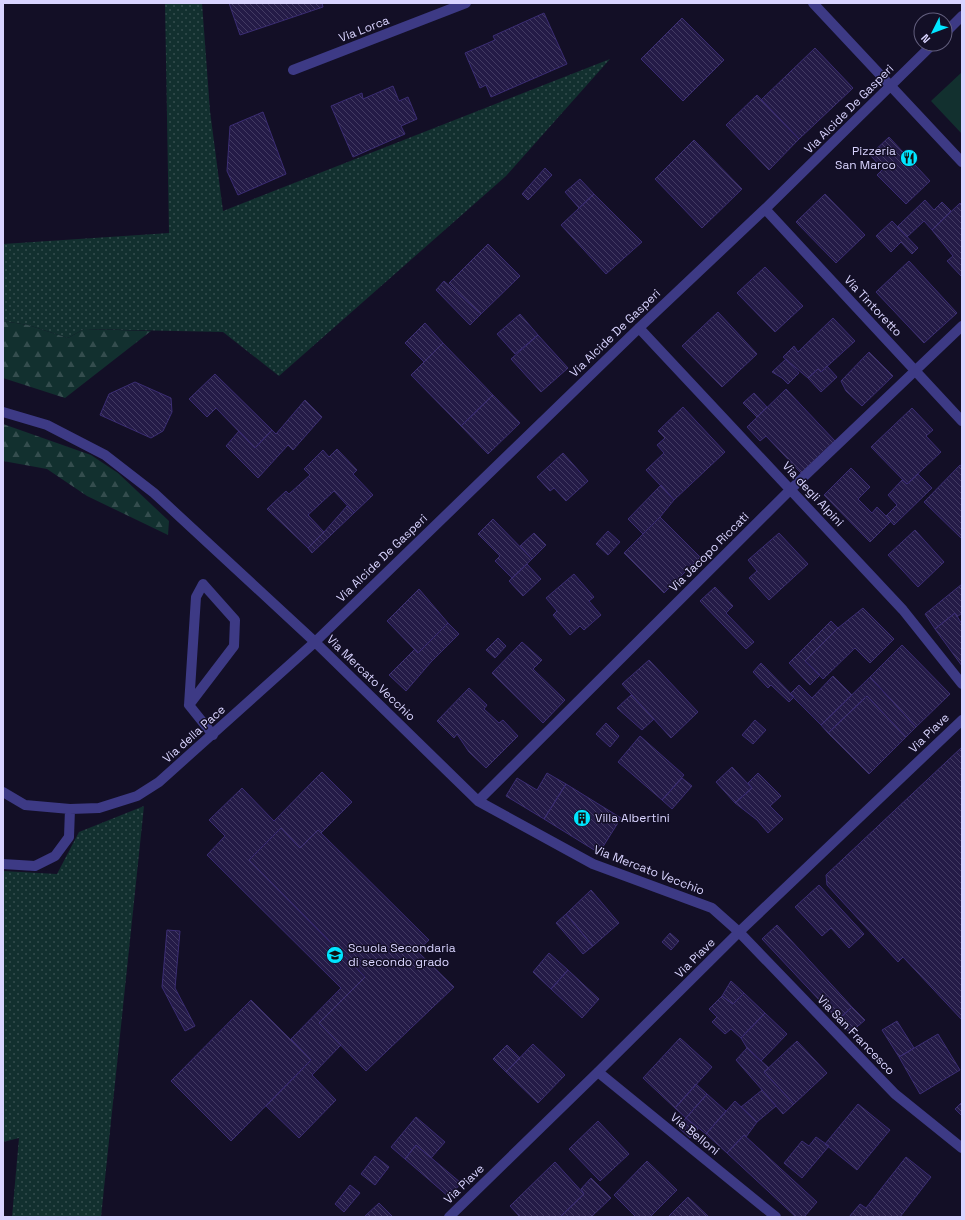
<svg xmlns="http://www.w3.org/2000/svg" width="965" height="1220" viewBox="0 0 965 1220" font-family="'Space Grotesk',sans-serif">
<defs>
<pattern id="grass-dots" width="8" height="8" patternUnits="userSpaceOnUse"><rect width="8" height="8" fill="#12302f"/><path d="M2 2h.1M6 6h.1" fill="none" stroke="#344d4e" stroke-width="1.8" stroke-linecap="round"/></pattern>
<pattern id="forest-firs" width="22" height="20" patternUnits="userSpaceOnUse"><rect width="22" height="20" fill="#12302f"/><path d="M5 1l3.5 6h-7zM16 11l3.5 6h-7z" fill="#344d4e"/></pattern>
<pattern id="building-back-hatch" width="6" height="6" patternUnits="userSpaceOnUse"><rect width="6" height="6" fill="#241b47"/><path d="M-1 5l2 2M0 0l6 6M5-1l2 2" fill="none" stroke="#433b63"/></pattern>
</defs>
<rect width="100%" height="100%" fill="#130f26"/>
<!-- grass -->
<path fill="url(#grass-dots)" d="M165,3H202L210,111L223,211L610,59L506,176L279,376L223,332L84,329L68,338L28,325L3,321V244L169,233Z
M144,806L101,1217H12L19,1138L3,1142V871L57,874L79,832Z"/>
<!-- forest -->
<path fill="url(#forest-firs)" d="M3,321L28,325L68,338L84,329L151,331L65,398L3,378Z
M3,424L91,455L118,473L169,521L168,535L87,496L47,469L3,461Z"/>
<!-- pitch -->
<path fill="#12302f" d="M962,72V134L931,101Z"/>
<!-- building -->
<path fill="url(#building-back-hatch)" stroke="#3b2d73" d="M229,3H322L323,7L240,35Z
M544,13L567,64L491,97L486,85L480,88L465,53L495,40L493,36Z
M682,18L724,60L683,101L641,59Z
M815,48L853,88L799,139L761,100Z
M393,86L399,101L408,97L417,119L401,126L405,134L353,157L331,106L362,93L363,99Z
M757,95L799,139L769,170L726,125Z
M263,112L286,174L238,195L227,171L230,126Z
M889,137L930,181L906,204L877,175L883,169L870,155Z
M694,140L742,189L702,228L655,179Z
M545,168L552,175L528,200L522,194Z
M580,179L594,194L579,208L565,192Z
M594,194L642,242L606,274L561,225Z
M825,194L865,235L836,263L796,222Z
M925,200L934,210L942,202L951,211L932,230L924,221L907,237L897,227Z
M960,203L962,205V277L947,261L953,256L932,230Z
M892,221L918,248L912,254L901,242L891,252L876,236Z
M488,244L520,276L481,314L449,283Z
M909,261L957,313L924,343L876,292Z
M765,267L803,306L775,332L737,293Z
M444,281L481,314L470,325L436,290Z
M718,312L757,354L722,387L682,346Z
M520,314L538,335L515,354L497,334Z
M833,318L855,341L821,372L818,369L808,378L783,357L794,346L798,352Z
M425,323L443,343L424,362L405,343Z
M538,335L568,368L541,392L511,359Z
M443,343L493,395L461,426L411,375Z
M869,352L893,376L862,406L846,391L841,381Z
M786,359L799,373L788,384L782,378L772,372Z
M827,366L837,377L821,392L808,378L818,369L821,372Z
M215,374L272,430L255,448L216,408L207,417L189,399Z
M135,382L171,398L172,412L163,431L151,438L100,415L109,394Z
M786,389L835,441L801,473L766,436L760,441L747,427Z
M754,393L767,407L757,417L743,403Z
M493,395L520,423L488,454L461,426Z
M305,400L322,417L293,450L288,445L258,478L226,446L239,431L255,448L272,430L276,434Z
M683,407L725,452L674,500L646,470L664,453L657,445L665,438L658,431Z
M912,408L933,430L926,436L941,452L907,484L871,447Z
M337,449L357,470L353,474L373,495L354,513L334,491L308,515L324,532L308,548L267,509L286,491L289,494L310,475L304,469L323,450L329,457Z
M563,453L588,481L566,501L554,488L550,491L537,477Z
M960,465L962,466V539L924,502Z
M851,468L870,487L858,499L872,513L877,507L891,521L870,542L824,495Z
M918,474L932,488L894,525L886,516L897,505L888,495L902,480L907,484Z
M661,485L674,500L660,517L643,534L628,519Z
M347,506L354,513L312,553L308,548L324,532Z
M660,517L700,557L664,593L624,553Z
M493,519L532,559L512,578L495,561L500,556L478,534Z
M915,530L944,562L918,587L888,555Z
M608,531L620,542L608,555L596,544Z
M534,533L546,545L532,559L520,546Z
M779,533L808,564L769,600L749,578L757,571L748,560Z
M527,564L541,579L523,596L509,581Z
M574,574L594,597L589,601L601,615L584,630L580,626L570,635L553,615L557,611L546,598Z
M962,584V613L957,617L955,613L935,629L925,614Z
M715,587L733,606L726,613L754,642L746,649L700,601Z
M419,589L448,623L418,653L387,621Z
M863,608L894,639L870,663L855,648L823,679L805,661L838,628Z
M955,613L962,624V666L935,629Z
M831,621L838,628L805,661L820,675L810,685L789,663Z
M448,623L459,634L431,662L406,691L389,675L415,649L418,653Z
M498,638L506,646L495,658L486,650Z
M522,642L542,660L533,669L565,700L543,723L492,673Z
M902,645L950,694L916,727L870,677Z
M649,660L698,712L671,738L622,684Z
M761,663L794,697L789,702L771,685L768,688L753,672Z
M833,676L852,695L821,725L790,694L799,685L812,698Z
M870,677L916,727L906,737L867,696L828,733L821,725Z
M469,688L487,705L484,709L499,723L503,720L518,736L486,768L469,752L457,734L454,738L437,721Z
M631,695L654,719L642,730L617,708Z
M867,696L906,737L869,774L828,733Z
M755,720L766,730L753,744L742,735Z
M606,723L619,736L610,747L596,734Z
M640,736L684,775L662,800L618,762Z
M962,747V1020L903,957L898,962L827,885L826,875Z
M732,767L752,788L735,803L716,782Z
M322,772L352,802L321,833L318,830L300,848L281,828L249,860L365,977L319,1023L341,1045L312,1075L336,1100L299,1138L266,1106L311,1060L291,1039L341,988L207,855L225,836L209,820L242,788L274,821Z
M547,773L566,784L544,819L506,796L517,778L537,790Z
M758,773L781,796L770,806L783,819L768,833L757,820L735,803L752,788L748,783Z
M682,778L692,786L672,809L662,800Z
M566,784L621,818L599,853L544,819Z
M281,828L300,848L318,830L429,940L417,951L454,987L366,1071L319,1023L365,977L249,860Z
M819,885L864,934L849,948L831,928L822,936L795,907Z
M591,890L619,923L593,946L566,914Z
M566,914L593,946L583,954L556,923Z
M777,925L852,1007L838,1020L762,939Z
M167,930L180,931L175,988L195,1026L185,1031L162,987Z
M670,933L679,941L671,950L662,942Z
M549,953L568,970L551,989L533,972Z
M568,970L599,999L582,1018L551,989Z
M731,981L744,993L733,1004L722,996Z
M744,993L765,1013L741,1038L731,1029L725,1034L712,1022L717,1017L709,1009L722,996L733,1004Z
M251,1000L311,1060L231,1141L171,1081Z
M852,1007L865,1020L850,1033L838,1020Z
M765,1013L787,1034L761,1061L747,1048L741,1038Z
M897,1021L914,1048L899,1057L882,1030Z
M938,1034L960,1070L920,1094L899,1057Z
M680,1038L712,1067L675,1108L643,1078Z
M797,1041L827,1073L794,1104L764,1072Z
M533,1044L565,1075L538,1103L506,1072Z
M507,1045L520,1058L506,1072L493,1059Z
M747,1048L769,1068L764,1072L794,1104L783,1114L736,1060Z
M696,1084L707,1094L686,1118L675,1108Z
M762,1090L776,1106L757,1122L741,1107Z
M707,1094L726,1111L706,1134L686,1118Z
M735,1101L757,1122L746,1137L744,1135L727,1153L706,1134Z
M962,1102V1116L955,1109Z
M858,1104L890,1130L857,1170L825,1144Z
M416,1117L445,1142L431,1158L416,1145L405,1159L391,1147Z
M686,1118L698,1129L690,1138L678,1127Z
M598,1121L629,1154L600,1181L569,1149Z
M744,1135L817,1202L804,1217H796L727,1153Z
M816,1137L829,1146L802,1178L784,1163L802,1141L809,1146Z
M416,1145L461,1183L449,1197L405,1159Z
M375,1156L389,1167L375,1185L361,1174Z
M906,1157L931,1177L900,1217H849L860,1204L866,1208Z
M647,1161L677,1190L650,1217H636L614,1195Z
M555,1162L584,1194L560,1217H520L510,1206Z
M591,1178L611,1198L591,1217H560L584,1194L581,1189Z
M350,1185L360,1193L344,1212L335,1204Z
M688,1197L709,1217H668Z
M379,1203L393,1217H364Z"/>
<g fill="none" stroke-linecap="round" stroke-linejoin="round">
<!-- service -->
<path stroke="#3d3a85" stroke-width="10" d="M189,705L196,597L203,584L235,620L234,646L189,705L213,735"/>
<!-- minor -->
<path stroke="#3d3a85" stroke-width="10" d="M813,3L962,162
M945,33L962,16
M293,70L466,3
M765,209L962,421
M639,328L903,610L962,684
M3,412L47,425L105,455L154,493L315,642L478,801L593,864L712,908L739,932L895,1094L962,1148
M3,792L25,805L70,809L99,808L137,796L159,782L315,642L639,328L765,209L933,44
M478,801L791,489L962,326
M3,864L35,866L55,856L69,837L70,809
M598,1072L776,1217
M449,1217L598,1072L739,932L962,720"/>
</g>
<!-- icons -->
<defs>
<symbol id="restaurant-disc" viewBox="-11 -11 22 22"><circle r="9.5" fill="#00e5ff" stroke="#130f26"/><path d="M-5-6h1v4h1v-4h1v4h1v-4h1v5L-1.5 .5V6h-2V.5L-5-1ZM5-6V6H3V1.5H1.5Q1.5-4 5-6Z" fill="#111"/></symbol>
<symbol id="building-disc" viewBox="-11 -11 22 22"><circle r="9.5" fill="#00e5ff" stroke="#130f26"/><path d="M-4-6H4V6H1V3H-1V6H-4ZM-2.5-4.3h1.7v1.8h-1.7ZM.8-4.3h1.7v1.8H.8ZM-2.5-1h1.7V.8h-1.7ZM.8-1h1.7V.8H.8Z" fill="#111"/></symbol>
<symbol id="school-disc" viewBox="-11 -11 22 22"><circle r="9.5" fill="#00e5ff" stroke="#130f26"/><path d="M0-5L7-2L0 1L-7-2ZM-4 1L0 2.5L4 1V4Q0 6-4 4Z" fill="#111"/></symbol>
</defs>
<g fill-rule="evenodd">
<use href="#restaurant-disc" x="899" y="148" width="20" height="20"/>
<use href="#building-disc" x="572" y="808" width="20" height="20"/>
<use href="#school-disc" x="325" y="945" width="20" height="20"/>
</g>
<g text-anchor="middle" stroke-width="3" stroke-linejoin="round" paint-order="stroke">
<!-- street labels -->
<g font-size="12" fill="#d9d4ff" stroke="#130f26">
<text transform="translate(364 29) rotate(-21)" y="4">Via Lorca</text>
<text transform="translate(849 109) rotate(-45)" y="4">Via Alcide De Gasperi</text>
<text transform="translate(873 306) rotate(47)" y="4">Via Tintoretto</text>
<text transform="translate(615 333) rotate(-44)" y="4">Via Alcide De Gasperi</text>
<text transform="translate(813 494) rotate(47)" y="4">Via degli Alpini</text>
<text transform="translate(709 552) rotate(-45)" y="4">Via Jacopo Riccati</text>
<text transform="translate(382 558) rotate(-44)" y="4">Via Alcide De Gasperi</text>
<text transform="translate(371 678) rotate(44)" y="4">Via Mercato Vecchio</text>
<text transform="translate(929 733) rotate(-44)" y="4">Via Piave</text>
<text transform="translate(194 734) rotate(-42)" y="4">Via della Pace</text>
<text transform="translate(649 870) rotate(21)" y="4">Via Mercato Vecchio</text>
<text transform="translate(695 958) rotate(-45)" y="4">Via Piave</text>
<text transform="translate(856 1035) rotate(46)" y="4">Via San Francesco</text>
<text transform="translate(695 1134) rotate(39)" y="4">Via Belloni</text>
<text transform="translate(464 1184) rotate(-44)" y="4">Via Piave</text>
</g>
<!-- poi labels -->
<g font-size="12" fill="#d9d4ff" stroke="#130f26" text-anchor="start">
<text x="896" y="155" text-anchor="end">Pizzeria<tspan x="896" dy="14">San Marco</tspan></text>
<text x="595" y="822">Villa Albertini</text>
<text x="348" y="952">Scuola Secondaria<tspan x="348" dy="14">di secondo grado</tspan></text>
</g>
</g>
<!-- border -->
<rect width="965" height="1220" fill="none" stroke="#d9d4ff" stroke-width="8"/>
<!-- north arrow -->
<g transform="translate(933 32) rotate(228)"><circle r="19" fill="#130f26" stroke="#625e7d"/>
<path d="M0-3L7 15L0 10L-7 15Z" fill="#00e5ff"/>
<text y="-6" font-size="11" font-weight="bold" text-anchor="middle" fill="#d9d4ff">N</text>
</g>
</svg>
